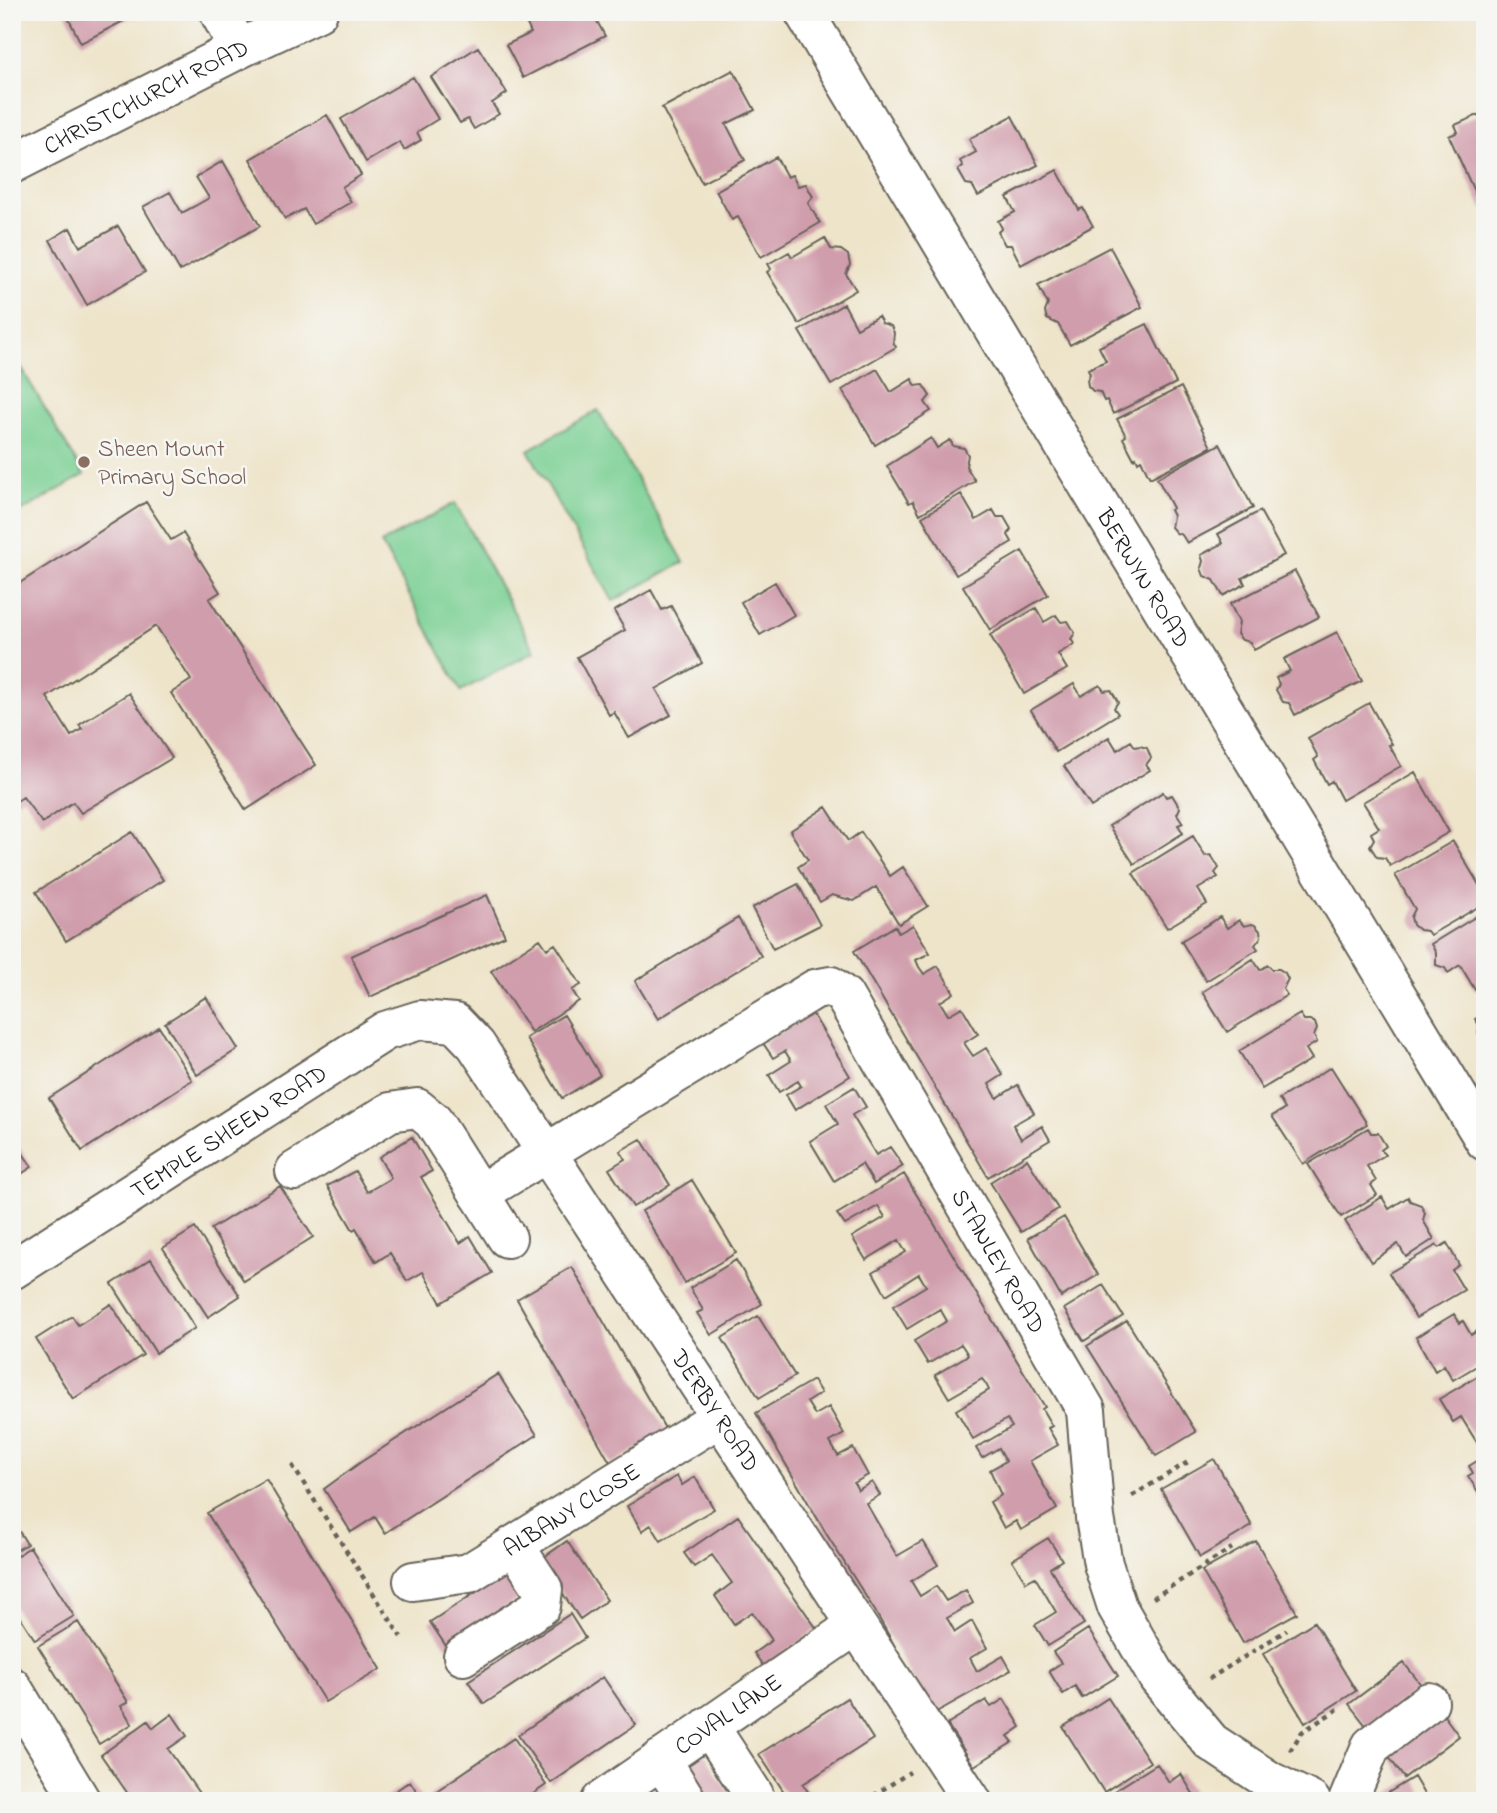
<svg xmlns="http://www.w3.org/2000/svg" width="1497" height="1813" viewBox="0 0 1497 1813" font-family="'Indie Flower',sans-serif">
<rect width="100%" height="100%" fill="#f6f6f2"/>
<filter id="ink" filterUnits="userSpaceOnUse"><feTurbulence type="fractalNoise" baseFrequency=".0143" numOctaves="2"/><feDisplacementMap in="SourceGraphic" scale="14" xChannelSelector="R" yChannelSelector="G"/><feConvolveMatrix kernelMatrix="1 2 1 2 8 2 1 2 1" color-interpolation-filters="sRGB"/></filter>
<filter id="wash" filterUnits="userSpaceOnUse"><feTurbulence type="fractalNoise" baseFrequency=".00686" numOctaves="4" result="noise"/><feDisplacementMap in="SourceGraphic" scale="28" xChannelSelector="R" yChannelSelector="G"/><feGaussianBlur stdDeviation="1.57" result="paint"/><feColorMatrix in="noise" values="0 0 0 0 0 0 0 0 0 0 0 0 0 0 0 0 0 1.4 0 .05"/><feComposite in="paint" operator="in"/></filter>
<g filter="url(#wash)">
<rect width="100%" height="100%" fill="#eee4ca"/>
<!-- green -->
<path fill="#79cf93" stroke="#4a7658" stroke-width="2" d="M12,352L84,475L12,517Z
M598,410L684,562L613,601L528,450Z
M455,503L535,651L461,691L381,543Z"/>
<g id="blocks">
<!-- building -->
<path fill="#d09dac" d="M65,12H141L81,43Z
M544,12H592L605,36L523,78L506,45L531,33L526,22Z
M478,47L507,93L492,103L499,114L474,129L468,119L460,123L431,77Z
M733,70L755,110L726,124L745,160L702,183L662,108Z
M413,77L438,119L417,132L421,140L404,150L400,142L366,162L341,119Z
M1485,112V208L1482,209L1449,136L1458,132L1455,125Z
M327,115L361,175L342,187L351,202L313,224L304,209L285,219L250,159Z
M1012,116L1038,165L978,196L972,185L966,184L958,170L963,166L960,161L976,152L969,139Z
M776,157L787,177L792,175L798,186L806,184L813,197L808,203L820,223L761,257L738,217L732,220L716,191Z
M223,161L260,226L180,271L143,207L170,192L182,213L195,206L209,198L196,177Z
M1057,170L1079,210L1083,208L1093,226L1021,265L1011,245H1005L998,232L1002,228L998,221L1015,212L1007,197Z
M118,226L145,272L87,305L50,240L70,228L80,247Z
M825,238L831,249L841,250L848,255L850,265L846,274L856,290L799,324L767,272L771,269L768,264L789,252L792,257Z
M1110,247L1142,307L1070,345L1058,324L1047,319L1045,312L1048,304L1038,285Z
M844,304L857,328L878,316L882,323L891,326L894,333L893,342L896,347L831,385L799,331Z
M1147,324L1176,383L1113,414L1107,400L1104,401L1100,392L1093,391L1088,386L1087,380L1090,374L1088,369L1106,361L1099,347Z
M877,369L891,392L912,379L916,386L923,385L930,396L925,402L931,411L875,445L842,390Z
M1181,387L1211,447L1150,478L1141,460L1138,462L1136,457L1134,459L1123,438L1126,436L1117,419Z
M931,438L937,448L950,440L953,446L964,448L968,455L966,466L975,481L920,514L913,501L909,503L887,466Z
M1220,444L1253,508L1187,543L1182,535L1176,533L1171,527L1173,516L1170,510L1173,508L1157,478Z
M961,494L976,520L993,510L997,517H1004L1011,529L1008,535L1012,542L956,575L922,517Z
M146,502L171,540L183,533L220,592L209,599L316,765L246,810L171,693L191,680L156,626L47,697L71,736L82,729L79,725L129,693L172,758L81,813L73,802L42,823L23,797L12,804V588Z
M1260,511L1284,555L1242,578L1245,584L1223,596L1214,580L1204,576L1201,568L1203,561L1201,555L1223,543L1218,534Z
M1022,551L1048,595L990,630L963,586Z
M1295,571L1319,617L1254,650L1250,642L1242,640L1237,634L1239,622L1230,604Z
M775,582L794,615L760,635L741,602Z
M651,590L662,610L671,606L702,663L656,689L671,715L629,738L614,712L609,715L577,657L625,630L614,611Z
M1036,608L1044,622L1056,615L1061,622L1068,621L1075,633L1071,639L1074,644L1058,654L1067,669L1024,694L990,635Z
M1337,632L1362,681L1295,715L1289,703L1283,702L1276,690L1279,684L1276,678L1290,671L1284,659Z
M1074,684L1081,696L1100,685L1104,691L1111,690L1118,702L1114,708L1118,714L1056,752L1031,710Z
M1369,703L1392,744L1389,745L1401,766L1342,800L1332,781L1327,784L1314,760L1318,757L1308,738Z
M1109,737L1117,750L1131,741L1135,747L1140,746L1147,748L1151,758L1146,765L1150,770L1091,807L1064,766Z
M1415,772L1449,832L1390,866L1385,858L1377,857L1370,846L1374,839L1371,833L1379,828L1363,802Z
M1163,792L1166,797L1172,795L1180,808L1177,814L1183,823L1178,825L1183,833L1134,864L1109,826Z
M826,807L848,841L861,832L890,876L903,867L928,906L899,924L876,887L854,901L832,895L820,902L798,867L808,860L790,831Z
M132,832L163,880L66,941L36,892Z
M1193,836L1205,856L1211,855L1219,868L1215,873L1218,877L1198,889L1207,904L1167,928L1133,873Z
M1453,841L1485,895V903L1430,935L1427,931L1419,930L1413,925L1411,917L1415,909L1395,875Z
M798,884L820,925L773,949L752,908Z
M487,895L505,936L370,997L351,956Z
M1485,911V984L1475,990L1460,965L1448,973L1445,968L1436,965V953L1431,944Z
M1220,917L1227,928L1239,920L1244,926L1252,924L1255,925L1260,931L1261,937L1255,945L1258,949L1206,981L1181,941Z
M738,918L761,956L658,1019L635,981Z
M913,925L930,953L916,960L919,967L924,974L938,966L954,993L940,1002L948,1015L962,1007L978,1034L964,1043L973,1056L986,1048L1003,1075L989,1084L997,1098L1018,1085L1034,1113L1013,1125L1021,1139L1042,1126L1050,1140L988,1177L854,951L895,926L899,933Z
M540,939L547,949L555,944L568,964L581,985L572,990L579,1001L531,1032L491,971Z
M1253,959L1260,970L1268,965L1272,969H1279L1285,973L1288,979L1283,989L1287,995L1227,1032L1202,992Z
M206,997L238,1049L197,1075L165,1023Z
M812,1013L850,1076L795,1110L786,1095L801,1086L798,1081L779,1092L769,1075L791,1061L785,1051L773,1058L763,1043Z
M1485,1013V1039L1478,1033L1479,1025L1475,1019Z
M1300,1014L1304,1020H1310L1315,1023L1317,1029L1314,1036L1317,1042L1306,1049L1312,1059L1262,1089L1239,1051Z
M564,1015L600,1075L562,1098L526,1038Z
M159,1027L192,1080L82,1151L49,1098Z
M1331,1067L1367,1124L1303,1164L1272,1116L1285,1109L1279,1099Z
M854,1087L866,1107L852,1115L876,1155L890,1147L903,1166L874,1184L862,1164L834,1181L810,1141L838,1124L826,1104Z
M1368,1128L1371,1133H1378L1386,1146L1381,1150L1385,1155L1367,1166L1376,1181L1371,1185L1377,1195L1341,1217L1308,1164Z
M12,1137L32,1167L12,1180Z
M412,1137L432,1171L421,1177L460,1243L470,1236L492,1273L441,1303L423,1272L407,1281L390,1253L376,1262L356,1228L353,1230L327,1186L355,1171L367,1192L391,1178L379,1157Z
M641,1139L670,1185L633,1207L609,1169L625,1159L620,1151Z
M1027,1159L1058,1209L1021,1232L990,1182Z
M904,1174L1045,1407L1042,1409L1052,1426L1048,1428L1058,1445L1030,1461L1057,1509L1021,1530L1016,1521L1004,1528L990,1502L1001,1495L990,1470L1006,1461L999,1448L982,1458L976,1448L1012,1427L1007,1419L973,1439L956,1410L989,1390L986,1384L982,1379L949,1398L935,1375L968,1355L965,1350L961,1344L928,1364L914,1341L947,1321L940,1309L907,1329L893,1306L926,1286L923,1281L919,1274L886,1295L873,1272L906,1252L902,1246L899,1240L866,1260L852,1237L885,1217L878,1206L845,1225L837,1214Z
M692,1180L736,1253L685,1283L642,1211Z
M280,1186L313,1237L244,1281L211,1229Z
M1382,1197L1389,1209L1408,1197L1410,1201L1421,1205L1425,1213L1423,1220L1434,1239L1406,1257L1398,1244L1371,1262L1345,1221Z
M1064,1217L1098,1275L1061,1297L1028,1238Z
M195,1228L240,1296L208,1317L163,1248Z
M1447,1243L1459,1265L1452,1270L1464,1290L1416,1318L1389,1273L1437,1245L1439,1248Z
M151,1259L195,1328L156,1353L112,1284Z
M736,1260L762,1304L711,1335L697,1313L703,1310L690,1288Z
M572,1267L667,1432L611,1464L517,1299Z
M1103,1285L1123,1316L1084,1341L1064,1309Z
M111,1304L143,1355L73,1399L36,1339L72,1316L78,1325Z
M1454,1314L1460,1323L1463,1321L1471,1335L1483,1327L1485,1361L1453,1380L1444,1365L1435,1371L1416,1337Z
M758,1316L795,1376L759,1398L722,1338Z
M1127,1321L1196,1432L1156,1456L1087,1346Z
M1485,1372V1446L1481,1449L1461,1417L1453,1422L1439,1399Z
M498,1374L537,1435L385,1533L375,1517L351,1532L324,1489L361,1462Z
M813,1380L821,1393L807,1402L815,1415L829,1407L837,1421L844,1434L830,1442L838,1456L853,1448L868,1475L854,1483L858,1490L872,1482L880,1495L866,1503L897,1556L923,1541L938,1565L911,1581L920,1596L936,1586L946,1601L966,1590L973,1603L947,1618L955,1632L972,1621L987,1648L970,1658L977,1671L1003,1656L1011,1670L933,1714L875,1611L827,1535L756,1413Z
M1485,1456V1497L1482,1498L1468,1476L1473,1473L1469,1466Z
M1214,1459L1252,1526L1200,1557L1161,1489Z
M677,1476L682,1485L695,1477L714,1509L661,1541L651,1525L642,1531L627,1506Z
M266,1479L381,1669L325,1702L207,1513Z
M738,1516L817,1629L764,1667L754,1653L772,1640L752,1612L734,1624L715,1596L732,1583L712,1555L694,1567L684,1553Z
M12,1520L27,1544L12,1553Z
M1048,1538L1062,1560L1050,1568L1084,1624L1048,1646L1035,1625L1056,1612L1035,1577L1026,1582L1012,1560Z
M567,1541L607,1600L580,1619L540,1560Z
M1256,1541L1297,1613L1243,1643L1202,1571Z
M30,1547L74,1616L35,1640L12,1604V1559Z
M509,1571L524,1595L446,1646L430,1622Z
M570,1614L585,1638L484,1704L468,1681Z
M78,1622L128,1702L121,1706L132,1724L99,1744L38,1646Z
M1314,1622L1356,1691L1305,1723L1263,1654Z
M1088,1629L1118,1676L1082,1698L1075,1686L1063,1694L1049,1671L1061,1663L1053,1652Z
M1404,1663L1422,1686L1367,1727L1349,1704Z
M603,1677L636,1725L551,1783L518,1735Z
M847,1698L873,1739L803,1784L814,1801H776L786,1795L759,1754Z
M1108,1698L1150,1762L1104,1792L1063,1727Z
M1004,1699L1021,1727L1008,1736L1013,1742L974,1766L947,1724L986,1700L991,1707Z
M1442,1713L1459,1736L1404,1778L1387,1754Z
M172,1714L187,1736L168,1749L203,1799L133,1801L101,1755L148,1721L153,1728Z
M514,1738L546,1785L523,1801H432L429,1796Z
M703,1752L734,1801H696L676,1769Z
M1157,1764L1169,1782L1181,1774L1195,1797L1190,1801H1120L1114,1791Z
M1414,1777L1428,1801H1375Z
M410,1781L423,1801H381Z"/>
</g>
</g>
<g filter="url(#ink)">
<use href="#blocks" fill-opacity="0" stroke="#666259" stroke-width="2"/>
<g fill="none" stroke-linecap="round" stroke-linejoin="round">
<defs>
<g id="minor">
<path d="M219,12L239,49"/>
<path id="s1" d="M804,12L1023,378L1485,1141"/>
<path id="s2" d="M12,164L239,49L318,12"/>
<path d="M295,1171L390,1112L417,1108L433,1121L507,1238"/>
<path id="s3" d="M479,1194L815,989L831,986L844,996L1086,1410L1095,1518L1103,1564L1117,1607L1158,1678L1211,1742L1270,1781L1311,1801"/>
<path id="s4" d="M12,1270L385,1031L420,1020L455,1023L476,1045L972,1801"/>
<path id="s5" d="M413,1581L469,1573L720,1417"/>
<path d="M463,1656L541,1606L543,1589L514,1545"/>
<path d="M12,1687L81,1801"/>
<path d="M709,1726L754,1795"/>
<path d="M661,1759L687,1801"/>
<path id="s6" d="M601,1801L855,1626"/>
<path d="M1348,1801L1371,1746L1429,1702"/>
</g>
</defs>
<!-- minor casing -->
<use href="#minor" stroke="#666259" stroke-width="42"/>
<!-- path -->
<path stroke="#666259" stroke-width="4.5" stroke-dasharray="5 5" stroke-linecap="butt" d="M292,1465L401,1637
M1132,1496L1188,1462
M1153,1598L1232,1548
M1209,1679L1287,1630
M1290,1751L1302,1732L1338,1709
M865,1801L910,1772"/>
<!-- minor -->
<use href="#minor" stroke="#fff" stroke-width="38"/>
</g>
</g>
<!-- markers -->
<circle fill="#8d6e63" stroke="#f6f6f2" stroke-width="2.5" cx="84" cy="462" r="7"/>
<g text-anchor="middle" stroke-width="5" stroke-linejoin="round" paint-order="stroke">
<!-- street labels -->
<g font-size="24" fill="#1c1c1c" stroke="#f6f6f2">
<text dy="8" stroke="none"><textPath href="#s2" startOffset="150">CHRISTCHURCH ROAD</textPath></text>
<text dy="8" stroke="none"><textPath href="#s1" startOffset="660">BERWYN ROAD</textPath></text>
<text dy="8" stroke="none"><textPath href="#s4" startOffset="257">TEMPLE SHEEN ROAD</textPath></text>
<text dy="8" stroke="none"><textPath href="#s3" startOffset="733">STANLEY ROAD</textPath></text>
<text dy="8" stroke="none"><textPath href="#s4" startOffset="982">DERBY ROAD</textPath></text>
<text dy="8" stroke="none"><textPath href="#s5" startOffset="177">ALBANY CLOSE</textPath></text>
<text dy="8" stroke="none"><textPath href="#s6" startOffset="154">COVAL LANE</textPath></text>
</g>
<!-- education labels -->
<g font-size="24" fill="#785e54" stroke="#f6f6f2" text-anchor="start">
<text x="98" y="456">Sheen Mount<tspan x="98" dy="28">Primary School</tspan></text>
</g>
</g>
<!-- margin -->
<rect width="1497" height="1813" fill="none" stroke="#f6f6f2" stroke-width="42"/>
</svg>
